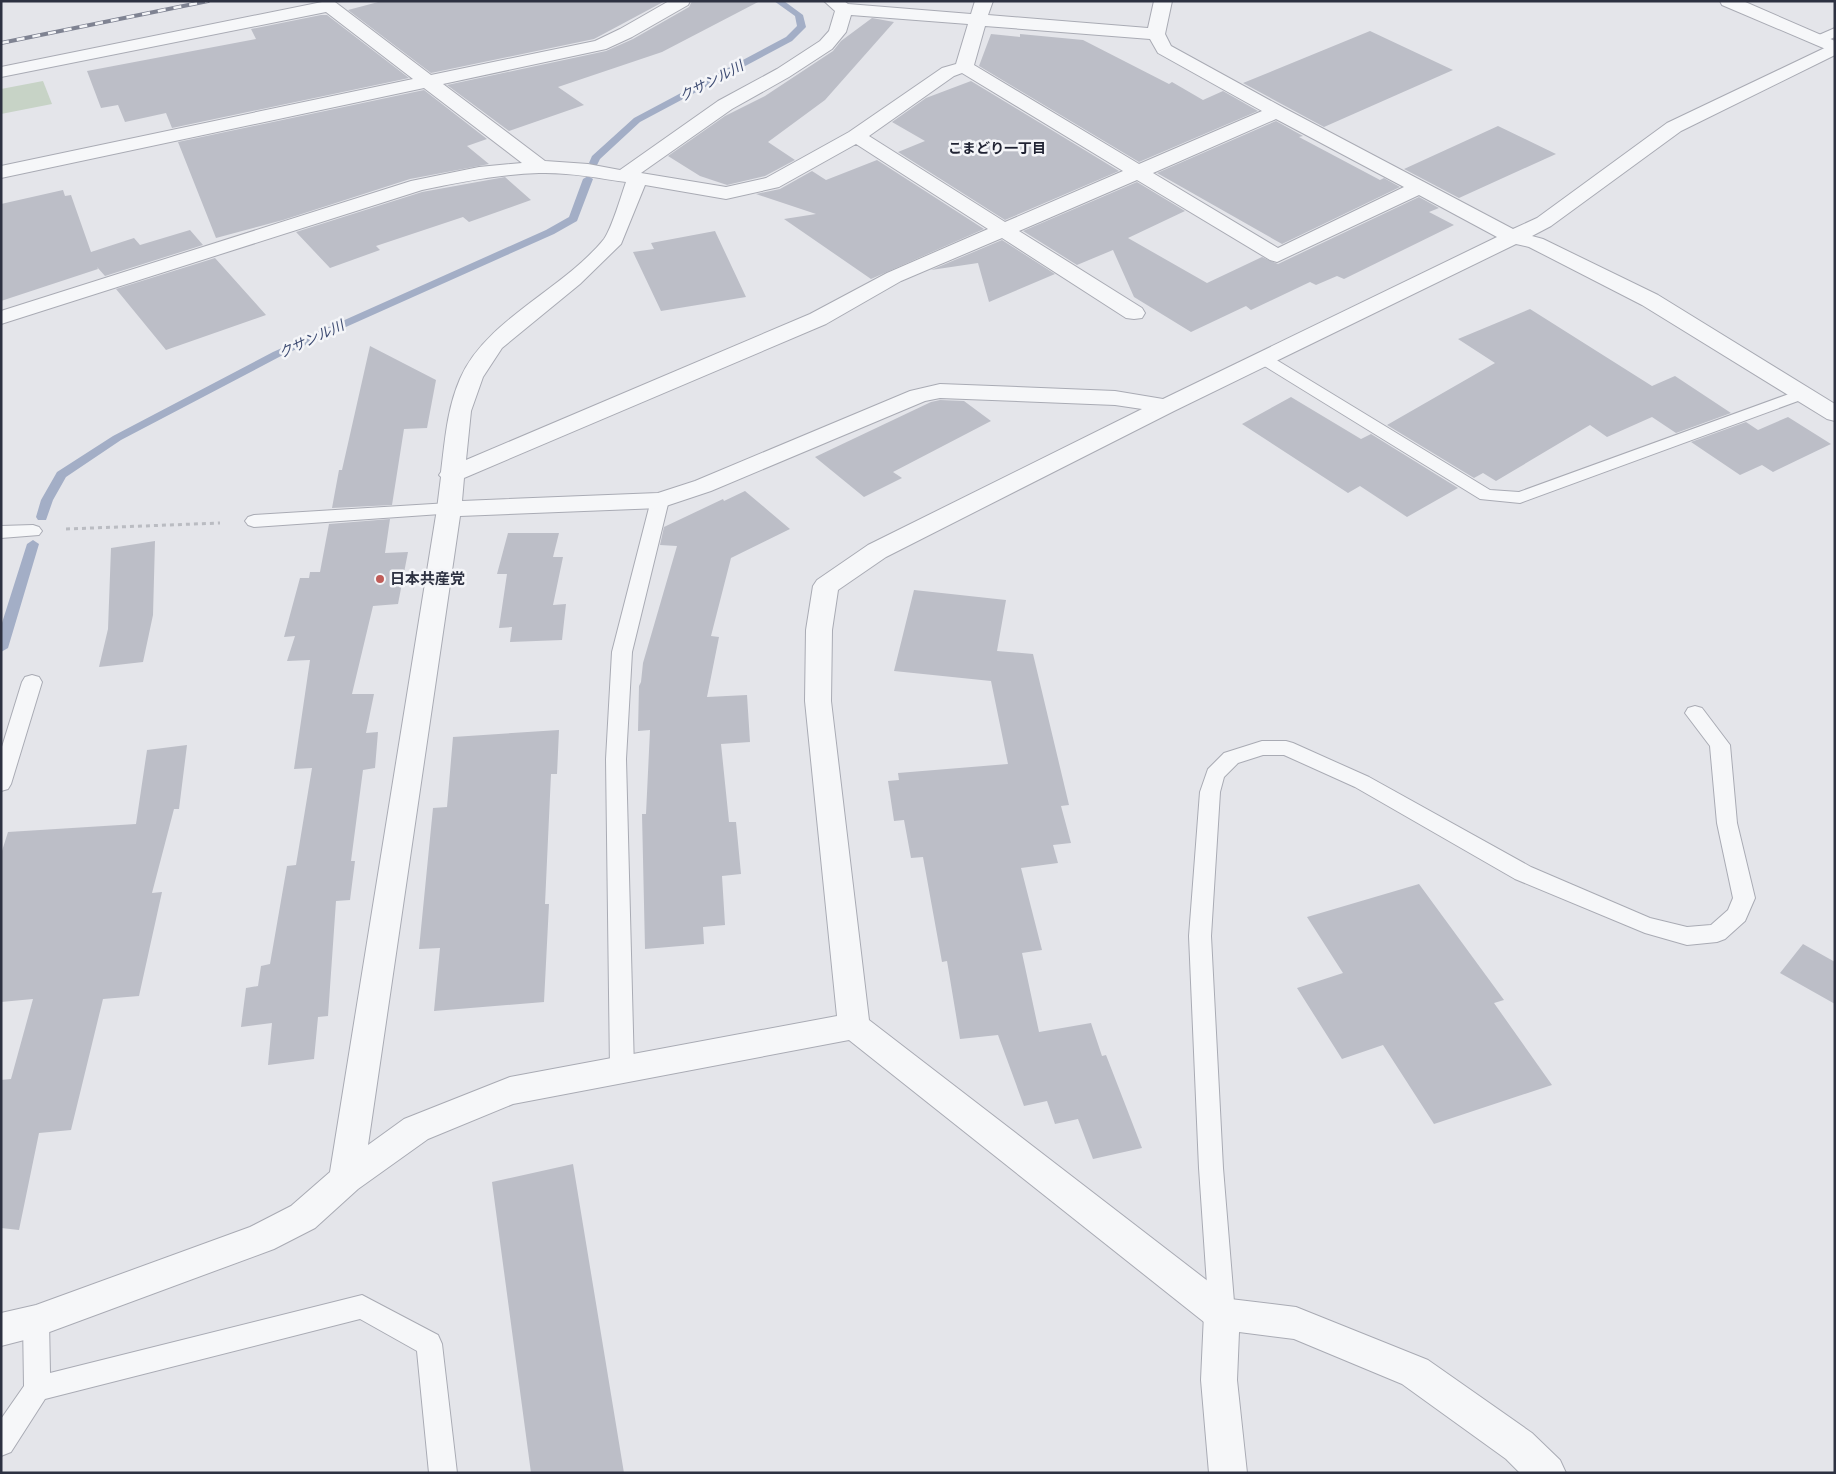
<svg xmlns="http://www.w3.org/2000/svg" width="1836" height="1474" viewBox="0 0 1836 1474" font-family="Cabin,'Noto Sans JP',sans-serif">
<rect width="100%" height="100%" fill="#e4e5ea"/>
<!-- green -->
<path fill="#c7d3c6" d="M43,81L52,104L1,114V89Z"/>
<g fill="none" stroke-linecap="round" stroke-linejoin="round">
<!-- stream -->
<path fill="#a3aec6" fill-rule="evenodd" d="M774,1H784L803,15L806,27L792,41L640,122L600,159L597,165H591L589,163L592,156L634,118L786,37L797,26L795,16Z
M588,176L593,179L577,221L554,234L281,356L121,440L66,477L53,500L46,520H38L36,517L41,500L57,472L113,436L273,352L546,230L569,217L583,179Z
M33,540L39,544L8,648L1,652V626L27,544Z"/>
</g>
<!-- building -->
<path fill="#bcbec7" d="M382,1H665L594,39L431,73L348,10Z
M692,1H760L662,52L558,87L584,105L509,131L447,85L606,51L633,39L689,7Z
M321,15H327L409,78L172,128L166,113L125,122L118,105L101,108L87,71L256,39L251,29Z
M872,18L894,22L825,100L768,142L795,160L765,176L727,185L700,176L668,156L725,116L765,96L833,51L841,41Z
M1370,31L1453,70L1324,127L1243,83Z
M991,34L1020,37V34L1083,40L1169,84L1172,82L1203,100L1223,91L1258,111L1139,162L979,66Z
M971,81L1119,171L1005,220L898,152L925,141L892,122L926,98Z
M424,90L487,139L467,146L489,164L410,179L283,220L216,238L178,142Z
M1276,121L1303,136L1299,137L1380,180L1384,178L1400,187L1282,244L1157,173Z
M1498,126L1556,154L1459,198L1404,169Z
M877,160L984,229L871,279L784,219L816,214L756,194L780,189L812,171L826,180Z
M505,177L531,200L469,222L463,217L376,246L380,250L330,268L296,232L422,192Z
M1137,182L1185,211L1128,238L1207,283L1262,257L1278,264L1419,197L1439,208L1429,212L1454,225L1344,279L1337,276L1316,285L1310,282L1251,310L1246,306L1191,332L1134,297L1113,250L1077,265L1023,231Z
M63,190L65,196L71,195L91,252L134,238L140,245L190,230L203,245L105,276L97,267L98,269L1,301V204Z
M715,231L746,297L661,311L633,252L654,249L651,243Z
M1002,240L1055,274L989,302L978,263L931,270Z
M215,258L266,315L166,350L116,289Z
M1530,309L1652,386L1675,376L1731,413L1676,433L1652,417L1607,437L1590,425L1496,481L1483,473L1474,478L1387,425L1495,363L1458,339Z
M370,346L436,380L427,428L404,429L392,505L332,508L339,470H342Z
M1291,397L1361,439L1371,434L1458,488L1407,517L1360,486L1348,493L1242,424Z
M940,400L964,401L991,421L893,472L902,478L864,497L815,457L931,402Z
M1788,417L1831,444L1773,472L1762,465L1740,475L1691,442L1746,422L1758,430Z
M745,491L790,529L731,558L711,636L719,637L707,697L747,695L750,742L721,744L729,822H736L741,874L722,876L725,925L703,927L704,944L645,949L642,814H646L650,730L638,731L639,686L641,682L643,663L677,546L660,545L664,527L723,499L724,501Z
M390,519L385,553L408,552L398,604L373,606L352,694H374L366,733L378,732L375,768L363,770L351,861H355L350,900L336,901L328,1016L318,1017L314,1059L268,1065L272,1023L241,1027L246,988L258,986L261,966L270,964L287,866L296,865L312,768L294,769L310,660L287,661L295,636L284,637L300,578H309L310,572H320L329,524Z
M508,533H559L553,557H563L553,605L566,604L562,640L510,642L512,627L499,628L507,574H497Z
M155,541L153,615L143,662L99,667L108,629L111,548Z
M914,590L1006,600L997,651L1033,654L1069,805L1061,806L1071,843L1053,845L1058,863L1021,868L1042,950L1022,953L1039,1032L1091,1023L1102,1056L1106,1055L1142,1148L1093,1159L1078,1119L1055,1124L1047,1101L1024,1106L998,1035L960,1039L947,961L942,962L923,857L911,858L904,820L894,821L888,781L899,780L898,773L1008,764L991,681L894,671Z
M559,730L557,774H551L545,904H549L544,1002L434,1011L440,948L419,949L433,808L447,807L453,737Z
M187,745L179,809H174L152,893L162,892L139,996L103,999L71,1130L39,1133L19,1230L1,1228V1080L11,1079L33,999L1,1002V854L8,832L136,824L147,750Z
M1419,884L1504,1000L1494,1003L1552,1085L1434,1124L1383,1045L1342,1059L1297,988L1343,973L1307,917Z
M1803,944L1835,962V1004L1780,973Z
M573,1164L624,1473H531L492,1182Z"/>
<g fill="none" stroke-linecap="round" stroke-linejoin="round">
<defs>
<path id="service" d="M1835,28V37L1817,45L1811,41L1812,38Z
M1264,354L1270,356L1490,490L1519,492L1797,391H1809L1811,394L1809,397L1520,503L1480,499L1258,362L1256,359L1258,356Z
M660,495L666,496L669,500L632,652L626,759L634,1070L630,1077L622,1080L614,1077L610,1070L606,759L612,652L651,500L654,496Z
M449,503L455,505L458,509L455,513L254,527L248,525L245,521L248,517L254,515Z
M33,525L39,527L42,531L39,535L1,538V526Z
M32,675L39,677L42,682L11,784L8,789L1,791V750L22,682L25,677Z
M1695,706L1702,708L1730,745L1737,823L1755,898L1745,921L1725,939L1717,942L1687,945L1645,933L1515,879L1355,787L1284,755H1263L1238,763L1224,777L1220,792L1211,936L1223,1168L1235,1314L1231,1322L1222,1326L1213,1322L1209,1314L1199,1168L1189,936L1200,792L1208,769L1224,753L1262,741H1286L1293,743L1369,777L1531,867L1650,918L1687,927L1711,925L1728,910L1733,898L1717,823L1710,746L1685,713L1688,708Z
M362,1295L438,1335L442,1344L457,1473H429L417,1351L360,1319L45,1399L11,1452L1,1456V1419L24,1386L23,1321L27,1313L36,1309L45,1313L49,1321L50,1373Z"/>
<path id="minor" d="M327,1L335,2L431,75L595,41L620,29L669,1H690L688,5L632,37L606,49L443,84L545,161L588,164L620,170L718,101L777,69L820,41L829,31L835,11L824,1H844L848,4L971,14L975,1H993L988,15L1148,28L1154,1H1172L1165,34L1171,46L1284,108L1513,229L1537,218L1667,123L1835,43V55L1681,131L1551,226L1532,236L1543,239L1658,295L1835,404V421L1827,419L1642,305L1529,247L1516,244L1174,411L886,557L838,590L832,630L831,701L869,1020L1235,1302L1240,1314L1235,1326L1222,1330L1209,1326L849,1040L513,1104L428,1139L358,1189L315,1228L274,1249L36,1337L1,1346V1313L36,1305L250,1227L291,1206L330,1172L437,509L441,477L439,475L441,472C445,440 447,409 460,379C485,320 564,289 604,239C612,228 621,196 626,182C598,178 568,172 539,173C500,174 461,182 422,190L1,324V311L411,181L479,167L522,163L424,88L1,178V166L413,79L326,12L1,77V67ZM851,15L968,24L956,64L942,68L849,132L766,178L726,187L641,173L732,109L789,77L832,49L846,32ZM985,26L1150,39L1158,53L1262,111L1139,164L974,65ZM962,73L1123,171L1005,222L869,136L954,76ZM1276,119L1404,187L1278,248L1153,173ZM856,144L988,229L887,273L810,314L466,460L471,411L483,377L502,348L580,284L621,244L645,185L726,199L779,187ZM1137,180L1270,260L1277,262L1419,195L1497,237L1163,399L1115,391L940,384L910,391L695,481L658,493L462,501L464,478L826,324L901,281L1002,238L1126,318L1134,319L1142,318L1145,313L1142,308L1019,231ZM940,398L1115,405L1142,409L868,545L817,580L813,586L806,630L805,701L837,1016L510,1077L404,1119L368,1145L460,516L660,508L711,491L925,401Z"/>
<path id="tertiary" d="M1720,1H1743L1835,41V53L1722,5Z
M1222,1298L1296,1307L1428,1360L1532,1433L1560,1460L1566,1473H1520L1506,1459L1402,1384L1294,1339L1239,1332L1237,1380L1247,1473H1209L1201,1380L1204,1314L1209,1302Z"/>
</defs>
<!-- service casing -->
<use href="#service" stroke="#a9abb4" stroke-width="2"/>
<!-- minor casing -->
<use href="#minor" stroke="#a9abb4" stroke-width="2"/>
<!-- tertiary casing -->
<use href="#tertiary" stroke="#a9abb4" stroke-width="2"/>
<!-- path -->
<path stroke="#babcc2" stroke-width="3" stroke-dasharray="4 4" stroke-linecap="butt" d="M66,529L220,523"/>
<!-- service -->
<use href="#service" fill="#f6f7f9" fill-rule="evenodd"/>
<!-- minor -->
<use href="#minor" fill="#f6f7f9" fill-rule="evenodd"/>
<!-- tertiary -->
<use href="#tertiary" fill="#f6f7f9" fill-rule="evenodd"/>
<defs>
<path id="rail" d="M1,43L208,1"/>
</defs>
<!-- rail casing -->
<use href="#rail" stroke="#7f8392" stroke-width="4"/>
<!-- rail -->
<use href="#rail" stroke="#f4f5f8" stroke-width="2.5" stroke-dasharray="8" stroke-linecap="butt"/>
</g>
<!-- markers -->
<circle fill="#c05c58" stroke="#f4f5f8" stroke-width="2" cx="380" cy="579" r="5"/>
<g text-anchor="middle" stroke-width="5" stroke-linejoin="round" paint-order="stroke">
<!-- far-water labels -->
<g font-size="14" font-style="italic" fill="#3c4a71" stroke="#f4f5f8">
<text transform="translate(711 81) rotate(-28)" y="5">クサンル川</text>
<text transform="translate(311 339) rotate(-25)" y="5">クサンル川</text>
</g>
<!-- far-neighbourhood labels -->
<g font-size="14" font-weight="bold" fill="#1f2232" stroke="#f4f5f8">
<text x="997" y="153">こまどり一丁目</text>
</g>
<!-- poi labels -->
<g font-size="15" font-weight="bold" fill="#2d3141" stroke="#f4f5f8" text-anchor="start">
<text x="390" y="584">日本共産党</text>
</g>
</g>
<!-- border -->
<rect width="1836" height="1474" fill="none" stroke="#2d3141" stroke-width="5"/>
</svg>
